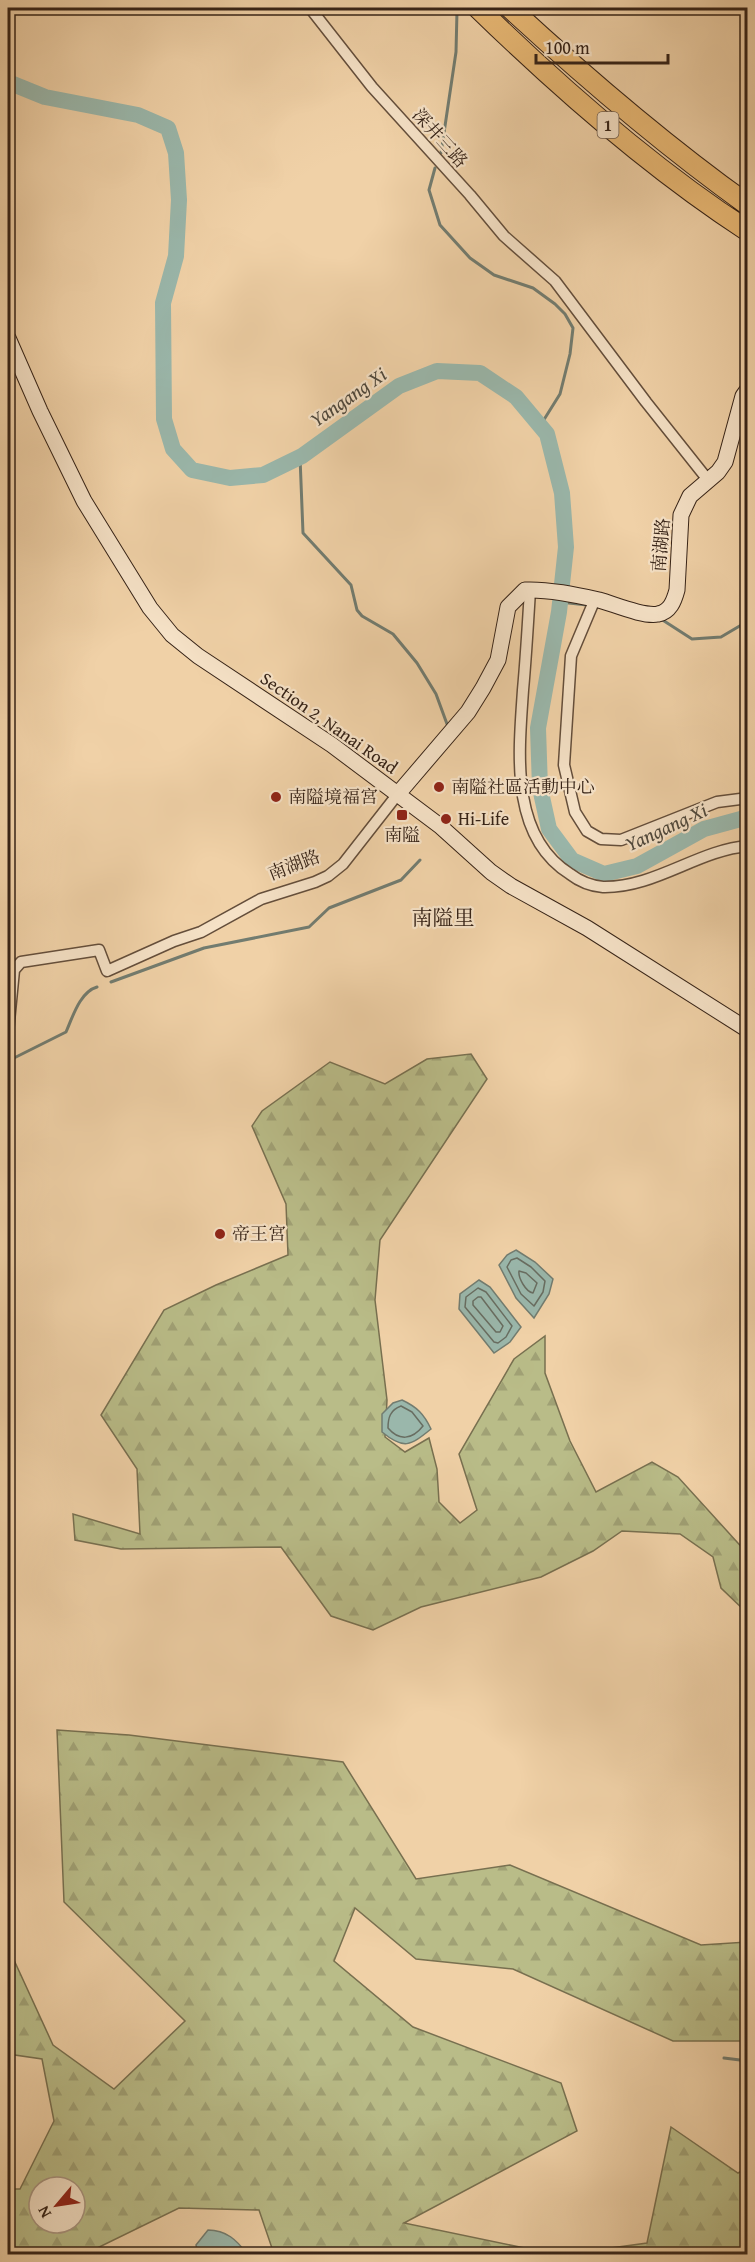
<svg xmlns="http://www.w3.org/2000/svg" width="755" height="2262" viewBox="0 0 755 2262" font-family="'Gentium Book Plus','Noto Serif TC',serif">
<defs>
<pattern id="forest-firs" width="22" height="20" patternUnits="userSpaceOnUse" patternTransform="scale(1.5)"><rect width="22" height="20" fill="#b9bc88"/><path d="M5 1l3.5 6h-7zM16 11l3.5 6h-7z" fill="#a0a175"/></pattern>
</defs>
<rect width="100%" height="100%" fill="#f0d1a7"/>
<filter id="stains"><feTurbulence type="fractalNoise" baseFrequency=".00333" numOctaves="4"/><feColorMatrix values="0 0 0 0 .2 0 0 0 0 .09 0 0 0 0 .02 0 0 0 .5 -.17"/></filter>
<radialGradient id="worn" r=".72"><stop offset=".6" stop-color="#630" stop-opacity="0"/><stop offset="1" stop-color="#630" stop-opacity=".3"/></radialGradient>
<!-- forest -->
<path fill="url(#forest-firs)" stroke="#787050" stroke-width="1.5" fill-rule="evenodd" d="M471,1054L487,1079L380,1240L375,1300L387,1400L385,1437L405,1452L429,1438L437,1469L439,1502L460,1523L477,1510L459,1454L514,1359L545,1336V1373L570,1441L596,1492L652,1462L678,1477L747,1553V1609L745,1611L721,1588L713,1557L680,1534L622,1531L593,1551L541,1577L421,1607L373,1630L331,1616L281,1547L121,1549L75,1540L73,1514L140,1534L137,1469L101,1415L164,1310L216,1285L288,1255L286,1204L252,1126L262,1111L330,1062L385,1084L427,1059Z
M57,1730L129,1735L343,1762L416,1879L510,1865L701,1945L747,1942V2041H673L513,1969L416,1959L355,1908L334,1961L413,2027L561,2083L577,2131L404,2223L553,2254H274L259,2210L179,2208L85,2254H8V2189H20L54,2121L42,2059L8,2054V1947L53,2045L114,2089L185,2021L64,1902ZM39,2187H75V2223H39Z
M671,2127L738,2173L747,2168V2254H567L647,2243Z"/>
<!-- water -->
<path fill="#9ab7ab" stroke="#727c70" stroke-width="1.5" d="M516,1250L535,1262L553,1279L549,1294L534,1318L516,1298L499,1265L507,1255Z
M479,1280L490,1287L521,1327L510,1342L494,1353L459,1309L460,1294Z
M402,1400C417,1407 424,1414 431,1429C410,1446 404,1450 382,1432V1414L393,1403Z
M208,2230C226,2230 237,2240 247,2254H198L196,2245Z"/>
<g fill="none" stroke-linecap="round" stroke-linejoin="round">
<!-- shore -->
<path stroke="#686d61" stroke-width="1.5" d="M517,1258L531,1267L545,1281L543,1292L534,1306L521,1294L507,1267L511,1260Z
M519,1271L526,1273L537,1283L533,1293C526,1292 518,1278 519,1271Z
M478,1288L486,1292L512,1326L506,1337L498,1343L494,1342L465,1307L466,1297Z
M478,1297H481L503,1326L500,1332H496L473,1305V1301Z
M401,1406L412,1412L423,1426C412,1440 399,1441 388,1428C388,1418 390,1410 401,1406Z"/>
<!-- stream -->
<path stroke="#727c70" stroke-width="3" d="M441,153L456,52L457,11
M435,168L429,190L440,225L470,258L494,275L533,288L555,304L565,314L573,328L570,354L560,394L540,426
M300,457L303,533L351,585L357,610L362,616L393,634L417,663L436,694L447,724
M560,602L587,605
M661,619L692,639L721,637L743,624L748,613
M111,982L204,948L309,927L329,908L401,880L420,860
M8,1061L66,1032C73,1016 80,992 97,987
M724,2058L748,2061"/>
<!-- river -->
<path stroke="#9ab7ab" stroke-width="16" d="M8,82L45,97L138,115L168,128L176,153L179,200L176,256L163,303L164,419L173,449L192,470L230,478L263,475L302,456L399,386L437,371L480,373L516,397L547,434L562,493L566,547L559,612L538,728L540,788L549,829L572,860L604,874L637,866L704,829L748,817"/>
<defs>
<path id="street" d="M310,8L372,87L470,195L504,236L555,281L646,402L708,480
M530,590C528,623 526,657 523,690C519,751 509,836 570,874C579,881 592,886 603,887C655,888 698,850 748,846
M595,599L571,656L564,765L575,812L587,831L601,839L621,840L717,802L748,798
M8,1032L14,970L21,962L99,950L107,971L174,941L201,932L261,899L315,882L328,876L343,864L397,795"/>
<path id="secondary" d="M8,338L40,411L84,501L150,608L172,635L198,656L332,745L440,826L491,872L511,886L587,928L748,1030
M397,795L468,712L483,688L498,660L508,607L525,590C548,589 576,595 599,600C614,604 643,617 658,614C670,612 674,601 677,590L681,515L690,496L718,472L725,462L743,396L748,389"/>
<path id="highway" d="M478,8C558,86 654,170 748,231
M510,8C586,78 664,145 748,205"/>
</defs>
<!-- street casing -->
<use href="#street" stroke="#644e3b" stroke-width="13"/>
<!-- secondary casing -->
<use href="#secondary" stroke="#362317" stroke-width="17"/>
<!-- highway casing -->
<use href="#highway" stroke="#362317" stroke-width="22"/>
<!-- street -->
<use href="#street" stroke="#f5e1c6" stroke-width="10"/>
<!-- secondary -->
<use href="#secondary" stroke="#f5e1c6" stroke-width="15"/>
<!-- highway -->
<use href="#highway" stroke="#e8b874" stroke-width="20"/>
</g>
<!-- markers -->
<g fill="#8f2418" stroke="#f5e1c6" stroke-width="2">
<circle cx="439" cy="787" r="6"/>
<circle cx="276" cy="797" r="6"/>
<rect x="396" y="809" width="12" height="12" rx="3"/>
<circle cx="446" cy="819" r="6"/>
<circle cx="220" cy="1234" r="6"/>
</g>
<g text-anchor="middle" stroke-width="4.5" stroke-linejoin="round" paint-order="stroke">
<!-- shield labels -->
<rect fill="#f5e1c6" stroke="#6f5c4c" stroke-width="1.5" x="597.5" y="112" width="21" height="26" rx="4.5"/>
<g font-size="16" font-weight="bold" fill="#362317">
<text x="608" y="131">1</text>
</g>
<!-- street labels -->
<g font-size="18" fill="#362317" stroke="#f5e1c6">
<text transform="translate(440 138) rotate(48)" y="6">深井三路</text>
<text transform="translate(661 545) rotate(-85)" y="6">南湖路</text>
<text transform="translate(329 723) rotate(35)" y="6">Section 2, Nanai Road</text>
<text transform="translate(294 865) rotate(-21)" y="6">南湖路</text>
</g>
<!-- poi labels -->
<g font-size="18" fill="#362317" stroke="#f5e1c6" text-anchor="start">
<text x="451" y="793">南隘社區活動中心</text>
<text x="288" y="803">南隘境福宮</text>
<text x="458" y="825">Hi-Life</text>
<text x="402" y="841" text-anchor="middle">南隘</text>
<text x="232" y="1240">帝王宮</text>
</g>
<!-- water labels -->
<g font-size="20" font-style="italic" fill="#4f483c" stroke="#f5e1c6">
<text transform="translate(348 397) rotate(-35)" y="7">Yangang Xi</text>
<text transform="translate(666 827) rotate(-25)" y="7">Yangang Xi</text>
</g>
<!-- quarter labels -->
<g font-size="21" fill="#362317" stroke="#f5e1c6">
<text x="443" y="925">南隘里</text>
</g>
</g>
<!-- margin -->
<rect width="755" height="2262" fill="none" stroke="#f0d1a7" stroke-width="30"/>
<rect x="9" y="9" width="737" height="2244" fill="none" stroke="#362317" stroke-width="3"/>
<rect x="15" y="15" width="725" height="2232" fill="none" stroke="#362317" stroke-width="1.5"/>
<!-- north arrow -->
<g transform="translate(57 2205) rotate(241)"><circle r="28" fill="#f5e1c6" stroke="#a99580" stroke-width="1.5"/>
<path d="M0-4.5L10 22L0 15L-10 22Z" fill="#8f2418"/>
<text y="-9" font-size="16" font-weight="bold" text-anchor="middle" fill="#362317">N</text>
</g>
<!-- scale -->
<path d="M536 54v9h132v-9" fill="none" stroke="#362317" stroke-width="3"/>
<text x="545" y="54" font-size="18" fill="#362317" stroke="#f5e1c6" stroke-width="4.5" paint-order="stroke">100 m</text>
<rect width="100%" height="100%" filter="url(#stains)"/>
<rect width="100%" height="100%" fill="url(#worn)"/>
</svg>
